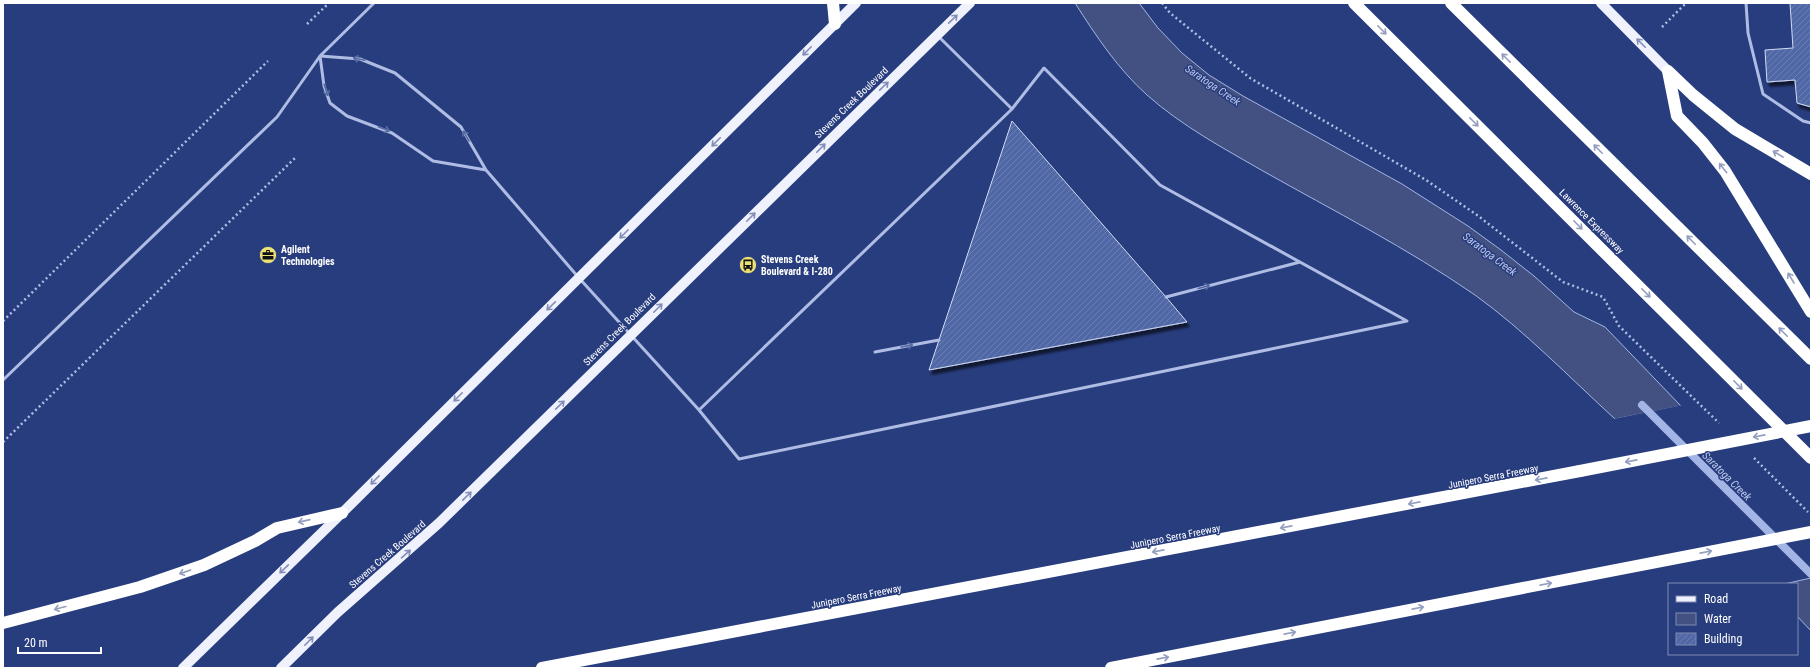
<svg xmlns="http://www.w3.org/2000/svg" width="1814" height="671" viewBox="0 0 1814 671" font-family="'Roboto Condensed',sans-serif">
<defs>
<pattern id="building-hatch" width="6" height="6" patternUnits="userSpaceOnUse"><rect width="6" height="6" fill="#5167a6"/><path d="M-1 1l2-2M0 6l6-6M5 7l2-2" fill="none" stroke="#6b7eb3"/></pattern>
<filter id="shadow"><feDropShadow dx="2.5" dy="4.5" stdDeviation="1" flood-color="#0009"/></filter>
</defs>
<rect width="100%" height="100%" fill="#283d7e"/>
<!-- water -->
<path fill="#425181" stroke="#a3b5e5" d="M1075,3H1139L1158,28L1182,53L1209,75L1243,96L1402,184L1468,226L1501,250L1534,276L1574,312L1605,327L1681,406L1615,419C1569,377 1525,331 1475,295C1407,248 1334,211 1263,171C1223,148 1182,126 1147,95C1118,69 1096,36 1075,3Z
M1811,578V631L1797,616V584H1784Z"/>
<!-- pier -->
<path fill="#283d7e" d="M1683,405L1682,408L1632,418L1615,421L1613,419Z"/>
<g fill="none" stroke-linecap="round" stroke-linejoin="round">
<!-- stream -->
<path stroke="#a3b5e5" stroke-width="8" d="M1642,405L1811,574"/>
</g>
<!-- building -->
<path fill="url(#building-hatch)" stroke="#d1daf4" filter="url(#shadow)" d="M1790,3H1811V107L1797,103L1795,80L1767,82L1765,50L1793,48Z
M1012,121L1166,297L1187,322L929,370Z"/>
<g fill="none" stroke-linecap="round" stroke-linejoin="round">
<!-- path -->
<path stroke="#afbde5" stroke-width="2.5" stroke-dasharray="2 3" stroke-linecap="butt" d="M1162,3L1170,13L1250,78L1426,180L1477,215L1563,282L1603,297L1619,326L1719,423
M307,24L329,3
M1662,27L1686,3
M3,321L268,61
M3,442L295,158
M1754,458L1808,512"/>
<!-- lane -->
<path stroke="#afbde5" stroke-width="3" d="M1746,3L1748,33L1763,94L1803,121L1811,123
M320,56L360,59L395,73L461,127L486,170L579,278L699,410L739,459L1407,321L1160,185L1044,68L1012,109
M320,56L324,86L330,103L347,116L392,133L433,161L486,170
M1166,297L1300,262
M875,352L939,340
M3,380L277,117L320,56L374,3
M699,410L1012,109L938,36"/>
<!-- primary -->
<path stroke="#eff1fd" stroke-width="10" d="M1601,3L1668,71
M183,668L342,513L856,3
M281,668L338,612L439,523L970,3"/>
<!-- highway -->
<path stroke="#fff" stroke-width="12" d="M833,3L835,24
M1354,3L1811,458
M1451,3L1811,359
M1668,71L1677,116L1703,143L1725,171L1811,312
M1668,71L1693,95L1735,129L1811,174
M3,623L140,587L204,565L255,541L277,528L342,513
M542,668L1580,471
M1111,668L1811,532"/>
<!-- highway-bridge -->
<path stroke="#fff" stroke-width="12" d="M1580,471L1811,426"/>
</g>
<!-- one-way arrows -->
<defs><path id="oneway-shaft" d="M-6 0H5M1.5-3L5.5 0L1.5 3" fill="none" stroke-width="1.6" stroke-linecap="round" stroke-linejoin="round"/></defs>
<g stroke="#828eb7">
<use href="#oneway-shaft" transform="translate(953 19) rotate(-44)"/>
<use href="#oneway-shaft" transform="translate(1641 43) rotate(-135)"/>
<use href="#oneway-shaft" transform="translate(807 51) rotate(135)"/>
<use href="#oneway-shaft" transform="translate(884 86) rotate(-44)"/>
<use href="#oneway-shaft" transform="translate(716 142) rotate(135)"/>
<use href="#oneway-shaft" transform="translate(821 148) rotate(-45)"/>
<use href="#oneway-shaft" transform="translate(751 217) rotate(-45)"/>
<use href="#oneway-shaft" transform="translate(624 234) rotate(135)"/>
<use href="#oneway-shaft" transform="translate(551 306) rotate(136)"/>
<use href="#oneway-shaft" transform="translate(658 308) rotate(-45)"/>
<use href="#oneway-shaft" transform="translate(458 397) rotate(135)"/>
<use href="#oneway-shaft" transform="translate(560 405) rotate(-44)"/>
<use href="#oneway-shaft" transform="translate(375 480) rotate(135)"/>
<use href="#oneway-shaft" transform="translate(467 496) rotate(-44)"/>
<use href="#oneway-shaft" transform="translate(406 554) rotate(-41)"/>
<use href="#oneway-shaft" transform="translate(284 569) rotate(136)"/>
<use href="#oneway-shaft" transform="translate(309 641) rotate(-45)"/>
</g>
<g stroke="#949ebe">
<use href="#oneway-shaft" transform="translate(1382 30) rotate(45)"/>
<use href="#oneway-shaft" transform="translate(1506 58) rotate(-135)"/>
<use href="#oneway-shaft" transform="translate(1474 122) rotate(45)"/>
<use href="#oneway-shaft" transform="translate(1598 149) rotate(-135)"/>
<use href="#oneway-shaft" transform="translate(1778 154) rotate(-149)"/>
<use href="#oneway-shaft" transform="translate(1723 168) rotate(-128)"/>
<use href="#oneway-shaft" transform="translate(1578 225) rotate(45)"/>
<use href="#oneway-shaft" transform="translate(1691 240) rotate(-135)"/>
<use href="#oneway-shaft" transform="translate(1791 278) rotate(-121)"/>
<use href="#oneway-shaft" transform="translate(1646 293) rotate(45)"/>
<use href="#oneway-shaft" transform="translate(1783 332) rotate(-135)"/>
<use href="#oneway-shaft" transform="translate(1738 385) rotate(45)"/>
<use href="#oneway-shaft" transform="translate(1759 436) rotate(169)"/>
<use href="#oneway-shaft" transform="translate(1631 461) rotate(169)"/>
<use href="#oneway-shaft" transform="translate(1541 479) rotate(169)"/>
<use href="#oneway-shaft" transform="translate(1414 503) rotate(169)"/>
<use href="#oneway-shaft" transform="translate(304 521) rotate(167)"/>
<use href="#oneway-shaft" transform="translate(1286 527) rotate(169)"/>
<use href="#oneway-shaft" transform="translate(1158 551) rotate(169)"/>
<use href="#oneway-shaft" transform="translate(1706 552) rotate(-11)"/>
<use href="#oneway-shaft" transform="translate(185 572) rotate(161)"/>
<use href="#oneway-shaft" transform="translate(1546 584) rotate(-11)"/>
<use href="#oneway-shaft" transform="translate(60 608) rotate(165)"/>
<use href="#oneway-shaft" transform="translate(1418 608) rotate(-11)"/>
<use href="#oneway-shaft" transform="translate(1290 633) rotate(-11)"/>
<use href="#oneway-shaft" transform="translate(1163 658) rotate(-11)"/>
</g>
<g stroke="#576aa2">
<use href="#oneway-shaft" transform="translate(359 59) rotate(-168)"/>
<use href="#oneway-shaft" transform="translate(326 90) rotate(72)"/>
<use href="#oneway-shaft" transform="translate(384 129) rotate(21)"/>
<use href="#oneway-shaft" transform="translate(466 136) rotate(-120)"/>
<use href="#oneway-shaft" transform="translate(1204 287) rotate(-15)"/>
<use href="#oneway-shaft" transform="translate(907 346) rotate(-10)"/>
</g>
<!-- icons -->
<defs>
<symbol id="office-disc" viewBox="-11 -11 22 22"><circle r="9.5" fill="#ece175" stroke="#283d7e"/><path d="M-6-3h4V-5.5h4V-3h4V5H-6ZM-1-4.5V-3h2v-1.5ZM-6 0V1H6V0Z" fill="#111"/></symbol>
<symbol id="bus-disc" viewBox="-11 -11 22 22"><circle r="9.5" fill="#ece175" stroke="#283d7e"/><path d="M-5-6H5V4H4V6H2V4H-2V6H-4V4H-5ZM-3.5-4V0h7V-4ZM-3.5 1.2v1.5H-2V1.2ZM2 1.2v1.5H3.5V1.2Z" fill="#111"/></symbol>
</defs>
<g fill-rule="evenodd">
<use href="#office-disc" x="258" y="245" width="20" height="20"/>
<use href="#bus-disc" x="738" y="255" width="20" height="20"/>
</g>
<g text-anchor="middle" stroke-width="3" stroke-linejoin="round" paint-order="stroke">
<!-- street labels -->
<g font-size="10" fill="#fff" stroke="#283d7e">
<text transform="translate(851 102) rotate(-44)" y="4">Stevens Creek Boulevard</text>
<text transform="translate(1592 221) rotate(45)" y="4">Lawrence Expressway</text>
<text transform="translate(619 329) rotate(-45)" y="4">Stevens Creek Boulevard</text>
<text transform="translate(1493 476) rotate(-11)" y="4">Junipero Serra Freeway</text>
<text transform="translate(1175 536) rotate(-11)" y="4">Junipero Serra Freeway</text>
<text transform="translate(387 554) rotate(-41)" y="4">Stevens Creek Boulevard</text>
<text transform="translate(856 596) rotate(-11)" y="4">Junipero Serra Freeway</text>
</g>
<!-- poi labels -->
<g font-size="10" font-weight="bold" fill="#fff" stroke="#283d7e" text-anchor="start">
<text x="281" y="253">Agilent<tspan x="281" dy="12">Technologies</tspan></text>
<text x="761" y="263">Stevens Creek<tspan x="761" dy="12">Boulevard &amp; I-280</tspan></text>
</g>
<!-- water labels -->
<g font-size="11" font-style="italic" fill="#bac7ec" stroke="#283d7e">
<text transform="translate(1213 85) rotate(34)" y="4">Saratoga Creek</text>
<text transform="translate(1490 254) rotate(37)" y="4">Saratoga Creek</text>
<text transform="translate(1727 476) rotate(45)" y="4">Saratoga Creek</text>
</g>
</g>
<!-- border -->
<rect width="1814" height="671" fill="none" stroke="#ffffff" stroke-width="8"/>
<!-- legend -->
<rect x="1668" y="583" width="130" height="72" fill="#283d7e" stroke="#7e8bb2"/>
<rect x="1676" y="596" width="20" height="6" fill="#eff1fd" stroke="#7e8bb2"/>
<text x="1704" y="603" font-size="12" fill="#ffffff">Road</text>
<rect x="1676" y="613" width="20" height="12" fill="#425181" stroke="#7e8bb2"/>
<text x="1704" y="623" font-size="12" fill="#ffffff">Water</text>
<rect x="1676" y="633" width="20" height="12" fill="url(#building-hatch)" stroke="#7e8bb2"/>
<text x="1704" y="643" font-size="12" fill="#ffffff">Building</text>
<!-- scale -->
<path d="M18 647v6h83v-6" fill="none" stroke="#ffffff" stroke-width="2"/>
<text x="24" y="647" font-size="12" fill="#ffffff" stroke="#283d7e" stroke-width="3" paint-order="stroke">20 m</text>
</svg>
